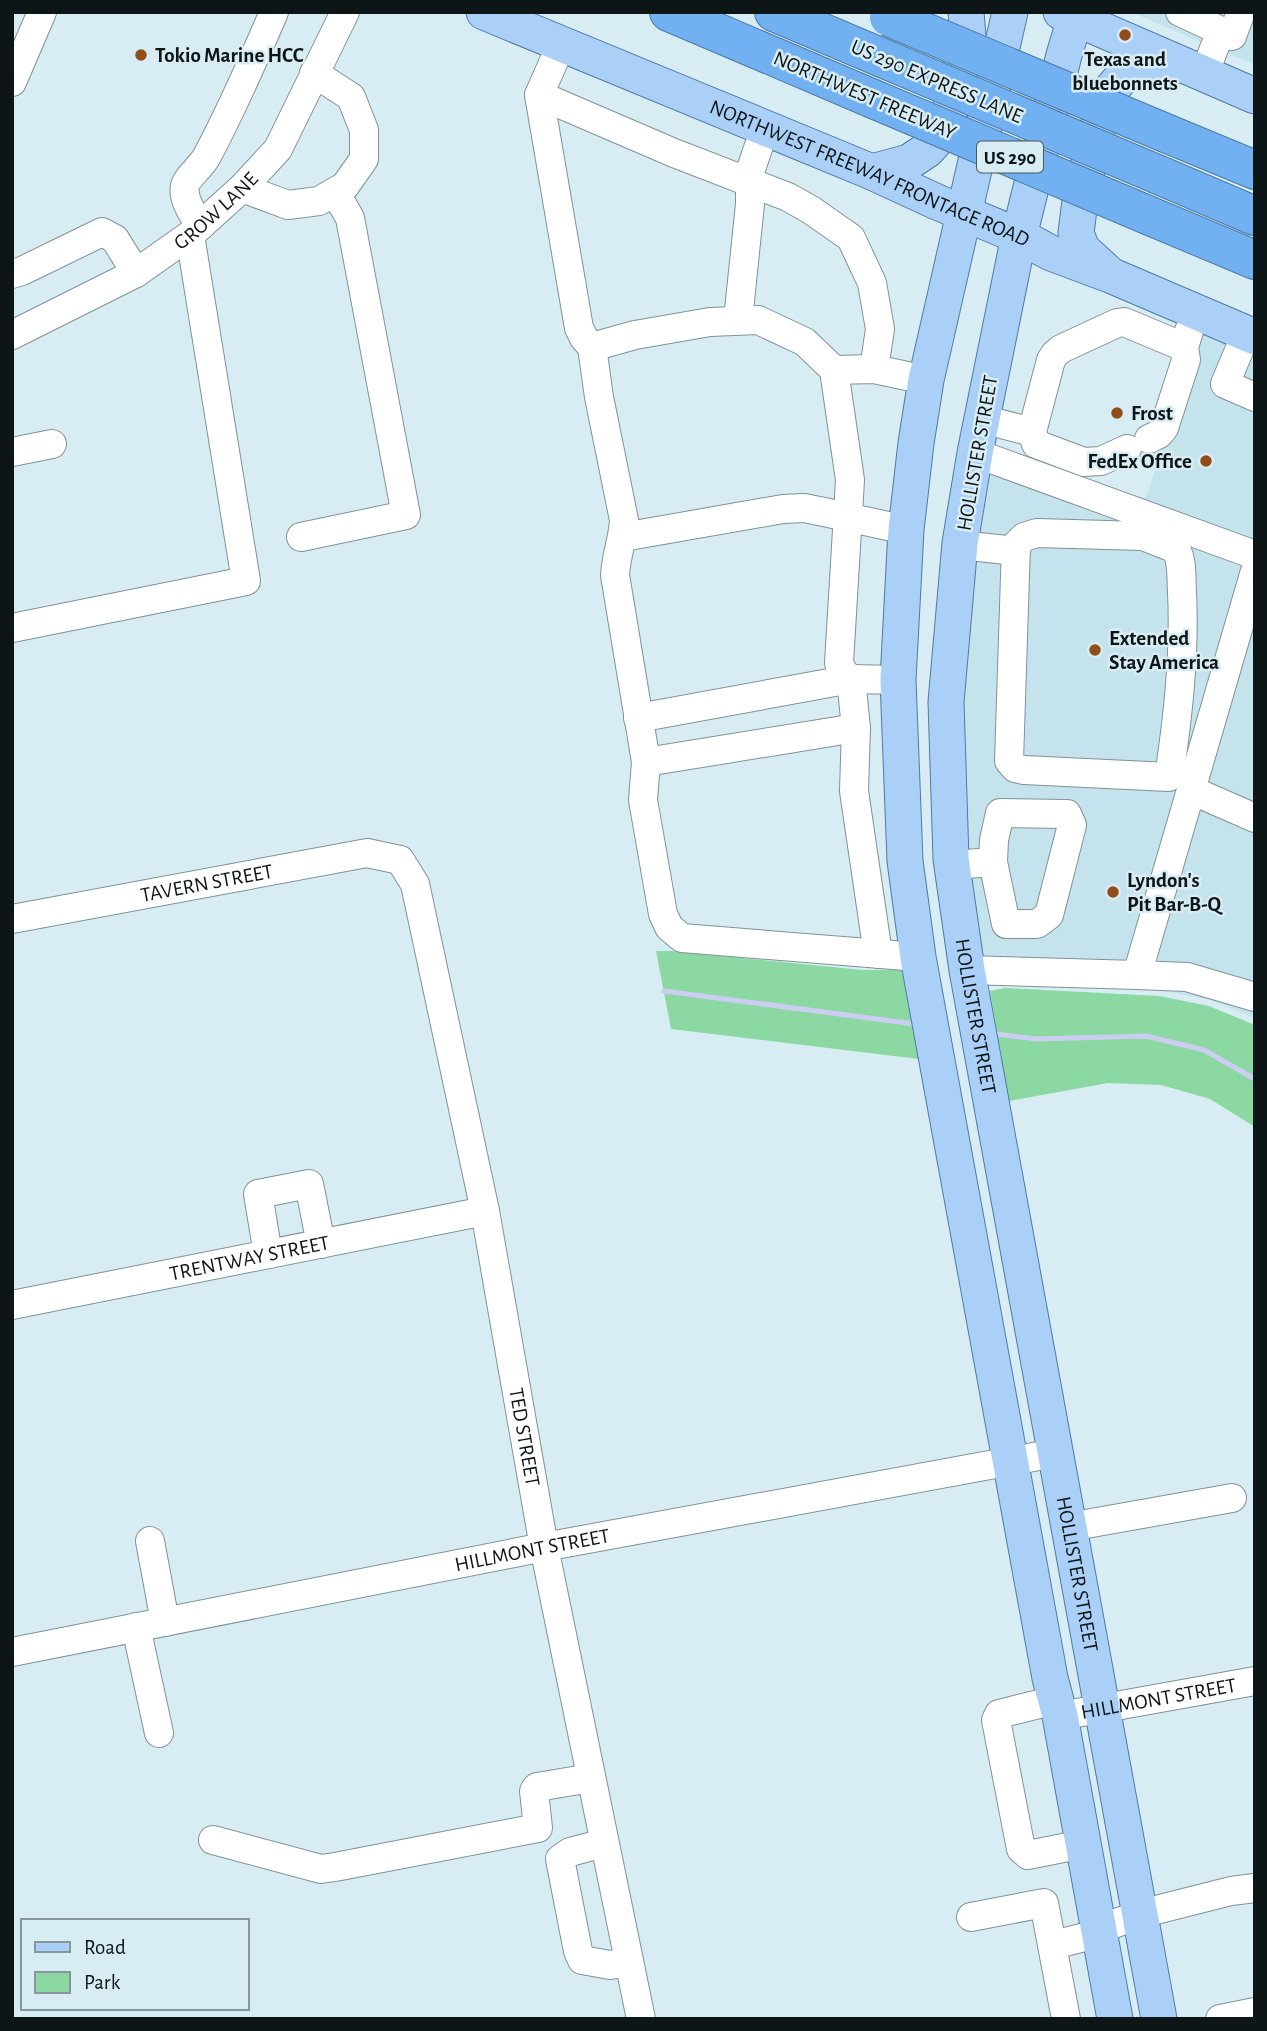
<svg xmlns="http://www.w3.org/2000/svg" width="1267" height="2031" viewBox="0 0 1267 2031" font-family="'Alegreya Sans',sans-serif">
<rect width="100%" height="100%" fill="#d8edf3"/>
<!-- built -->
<path fill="#c5e3ec" d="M1131,12H1255V65L1175,31Z
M1205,329L1255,342V1018L1210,1000L1161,990L1012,982L979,988L971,942L964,703L978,546L991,473L1143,505Z"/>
<!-- green -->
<path fill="#8cd8a2" d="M656,951H672L862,970H910L927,1060L671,1029Z
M1005,988L1159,996L1209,1006L1255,1025V1127L1210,1099L1161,1085L1108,1083L1009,1101L990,991Z"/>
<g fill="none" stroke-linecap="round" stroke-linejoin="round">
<!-- stream -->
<path stroke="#cccef1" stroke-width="5" d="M664,991L915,1024
M996,1034L1037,1039L1146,1036L1204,1050L1255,1079"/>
<defs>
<g id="minor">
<path d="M1180,12L1221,31L1204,74"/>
<path d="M1221,31L1232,36L1241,12"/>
<path d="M561,45L539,95L579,328L584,338L592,347L599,397L624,520C623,539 616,556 615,575L646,762L643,800L663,914L669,927L682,938L918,957"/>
<path d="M12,82L42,12"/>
<path d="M539,95L674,153L788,197L811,210L851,238L872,283L880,329L874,369"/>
<path d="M242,188L288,205L319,201L345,186L364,159V130L351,97L314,73"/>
<path d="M200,226C194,215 182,200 185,186C187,177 202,166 207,156C232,109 253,61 274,12"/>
<path d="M12,274L22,271L102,232L115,239L136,273"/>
<path d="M738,320L750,204V172L765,128"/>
<path d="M1246,334L1225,384L1255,397"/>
<path id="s1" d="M12,335L136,273L190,235L242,188L278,149L345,12"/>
<path d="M592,347L635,335L710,322L758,320L805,342L834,370L850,480L839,663L843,672L851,679L856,728L854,791L878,954"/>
<path d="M834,370L874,369L926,380"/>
<path d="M982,419L1032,432"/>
<path d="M1149,439L1159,434L1164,428L1186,360L1184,347L1189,331"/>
<path d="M1127,449L1101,461L1084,462L1036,444L1032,432L1051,360L1055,354L1061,349L1117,323L1124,322L1184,347"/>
<path d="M12,452L52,444"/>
<path d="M975,453L1255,555"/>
<path d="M1037,533L1143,536L1176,549C1183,562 1181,578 1182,592C1185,654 1178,716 1169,777L1024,770L1015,768L1009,761L1016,545L1024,537Z"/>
<path d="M301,537L406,515L350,218L335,192"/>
<path d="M623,537L783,509L804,508L824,512L906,530"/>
<path d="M960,545L1016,551"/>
<path d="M12,628L246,581L190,235"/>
<path d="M638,718L851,679L898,680"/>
<path d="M646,762L856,728"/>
<path d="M1191,790L1255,818"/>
<path d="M952,865L993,862L994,840L1000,813L1067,814L1072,825L1049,915L1037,924H1006L993,862"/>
<path id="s2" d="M12,919L367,853L400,860L415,884L485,1211L544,1547L641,2019"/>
<path d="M967,970L1137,975L1255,571"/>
<path d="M1137,975L1187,977L1255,997"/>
<path d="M268,1254L258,1194L309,1184L321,1244"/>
<path id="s3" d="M12,1305L485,1211"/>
<path d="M1069,1527L1232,1498"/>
<path d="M150,1541L165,1622"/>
<path d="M136,1627L159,1733"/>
<path id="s4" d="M12,1652L544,1547L1055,1453"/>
<path d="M1055,1700L999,1714L996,1720L1021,1849L1028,1855L1083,1844"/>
<path id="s5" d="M1060,1716L1255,1681"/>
<path d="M213,1840L321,1869L335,1867L538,1828L534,1791L537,1787L591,1778"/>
<path d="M604,1843L570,1852L560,1859L578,1951L582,1960L610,1965L629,1962"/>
<path d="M971,1917L1044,1903L1066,2019"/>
<path d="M1053,1945L1089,1936L1098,1930L1140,1914L1231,1891L1255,1888"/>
<path d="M1220,2019L1255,2012"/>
</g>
<g id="major">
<path id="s6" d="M484,12L872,172L937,202L1019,236L1051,253L1110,275L1255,337"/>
<path d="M1010,12L926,380L916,443L906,530L898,680L905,861L918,957L1050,1678L1060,1716L1115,2019"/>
<path d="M1061,12L1255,96"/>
<path id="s7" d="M1077,12L1064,55L1019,236L975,453L960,543L946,702L951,859L967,970L1159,2019"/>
<path d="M872,172L909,162L927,150L945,130L968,36L966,12"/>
<path d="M1107,272L1082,249L1076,233L1081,193L1106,96L1122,77L1136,69L1181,65"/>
</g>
<path id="highway" d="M669,12L871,98
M774,12L880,57
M1168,134L1255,170
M1159,175L1255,216
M1150,216L1255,260"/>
</defs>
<!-- minor casing -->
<use href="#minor" stroke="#7f9298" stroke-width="30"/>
<!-- major casing -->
<use href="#major" stroke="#4e7aa5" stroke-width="37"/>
<!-- highway casing -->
<use href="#highway" stroke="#4e7aa5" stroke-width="40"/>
<!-- minor -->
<use href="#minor" stroke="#fff" stroke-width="28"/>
<!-- major -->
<use href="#major" stroke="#aad0f7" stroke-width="35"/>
<!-- highway -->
<use href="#highway" stroke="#71b0f1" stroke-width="38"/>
<defs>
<path id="highway-bridge" d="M889,17L1168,134
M880,57L1159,175
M871,98L1150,216"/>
</defs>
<!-- highway-bridge casing -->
<use href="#highway-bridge" stroke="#4e7aa5" stroke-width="40" stroke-linecap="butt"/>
<!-- highway-bridge -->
<use href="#highway-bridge" stroke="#71b0f1" stroke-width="38"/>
</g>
<!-- markers -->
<g fill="#904f1a" stroke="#d8edf3" stroke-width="2.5">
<circle cx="1125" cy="35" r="7"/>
<circle cx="141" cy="55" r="7"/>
<circle cx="1117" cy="413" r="7"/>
<circle cx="1206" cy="461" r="7"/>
<circle cx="1095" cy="650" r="7"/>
<circle cx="1113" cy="892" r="7"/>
</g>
<g text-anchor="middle" stroke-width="5" stroke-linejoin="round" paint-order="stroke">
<!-- shield labels -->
<rect fill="#d8edf3" stroke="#4b5659" stroke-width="2" x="977" y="141.5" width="66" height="31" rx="5"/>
<g font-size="19" font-weight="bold" fill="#0e1517">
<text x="1010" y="164">US 290</text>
</g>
<!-- poi labels -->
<g font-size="21" font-weight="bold" fill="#0e1517" stroke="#d8edf3" text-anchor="start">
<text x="155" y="62">Tokio Marine HCC</text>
<text x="1125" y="66" text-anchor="middle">Texas and<tspan x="1125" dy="24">bluebonnets</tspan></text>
<text x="1131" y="420">Frost</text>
<text x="1192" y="468" text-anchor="end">FedEx Office</text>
<text x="1109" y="645">Extended<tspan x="1109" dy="24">Stay America</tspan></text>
<text x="1127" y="887">Lyndon's<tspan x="1127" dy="24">Pit Bar-B-Q</tspan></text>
</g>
<!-- street labels -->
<g font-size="21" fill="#0e1517" stroke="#d8edf3">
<text transform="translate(937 81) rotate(23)" y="7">US 290 EXPRESS LANE</text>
<text transform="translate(865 95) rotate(23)" y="7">NORTHWEST FREEWAY</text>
<text dy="7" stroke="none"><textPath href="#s6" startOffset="418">NORTHWEST FREEWAY FRONTAGE ROAD</textPath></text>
<text dy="7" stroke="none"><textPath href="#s1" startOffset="240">GROW LANE</textPath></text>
<text transform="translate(977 453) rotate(-80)" y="7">HOLLISTER STREET</text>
<text dy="7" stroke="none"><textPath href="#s2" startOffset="198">TAVERN STREET</textPath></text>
<text dy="7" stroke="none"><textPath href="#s7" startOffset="1020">HOLLISTER STREET</textPath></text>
<text dy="7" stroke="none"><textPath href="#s3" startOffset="242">TRENTWAY STREET</textPath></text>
<text dy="7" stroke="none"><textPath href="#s2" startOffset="987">TED STREET</textPath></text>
<text dy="7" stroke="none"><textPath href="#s4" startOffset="530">HILLMONT STREET</textPath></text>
<text dy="7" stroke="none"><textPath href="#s7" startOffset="1587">HOLLISTER STREET</textPath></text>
<text dy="7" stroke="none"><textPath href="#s5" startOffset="100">HILLMONT STREET</textPath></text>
</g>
</g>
<!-- border -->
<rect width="1267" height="2031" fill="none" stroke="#0e1517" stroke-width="28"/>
<!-- legend -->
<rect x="21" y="1919" width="228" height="91" fill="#d8edf3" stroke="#87979b" stroke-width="2"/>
<rect x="35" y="1942" width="35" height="10" fill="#aad0f7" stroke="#87979b" stroke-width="2"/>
<text x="84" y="1954" font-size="21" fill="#0e1517">Road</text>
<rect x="35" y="1972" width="35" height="21" fill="#8cd8a2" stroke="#87979b" stroke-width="2"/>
<text x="84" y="1989" font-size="21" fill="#0e1517">Park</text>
</svg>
